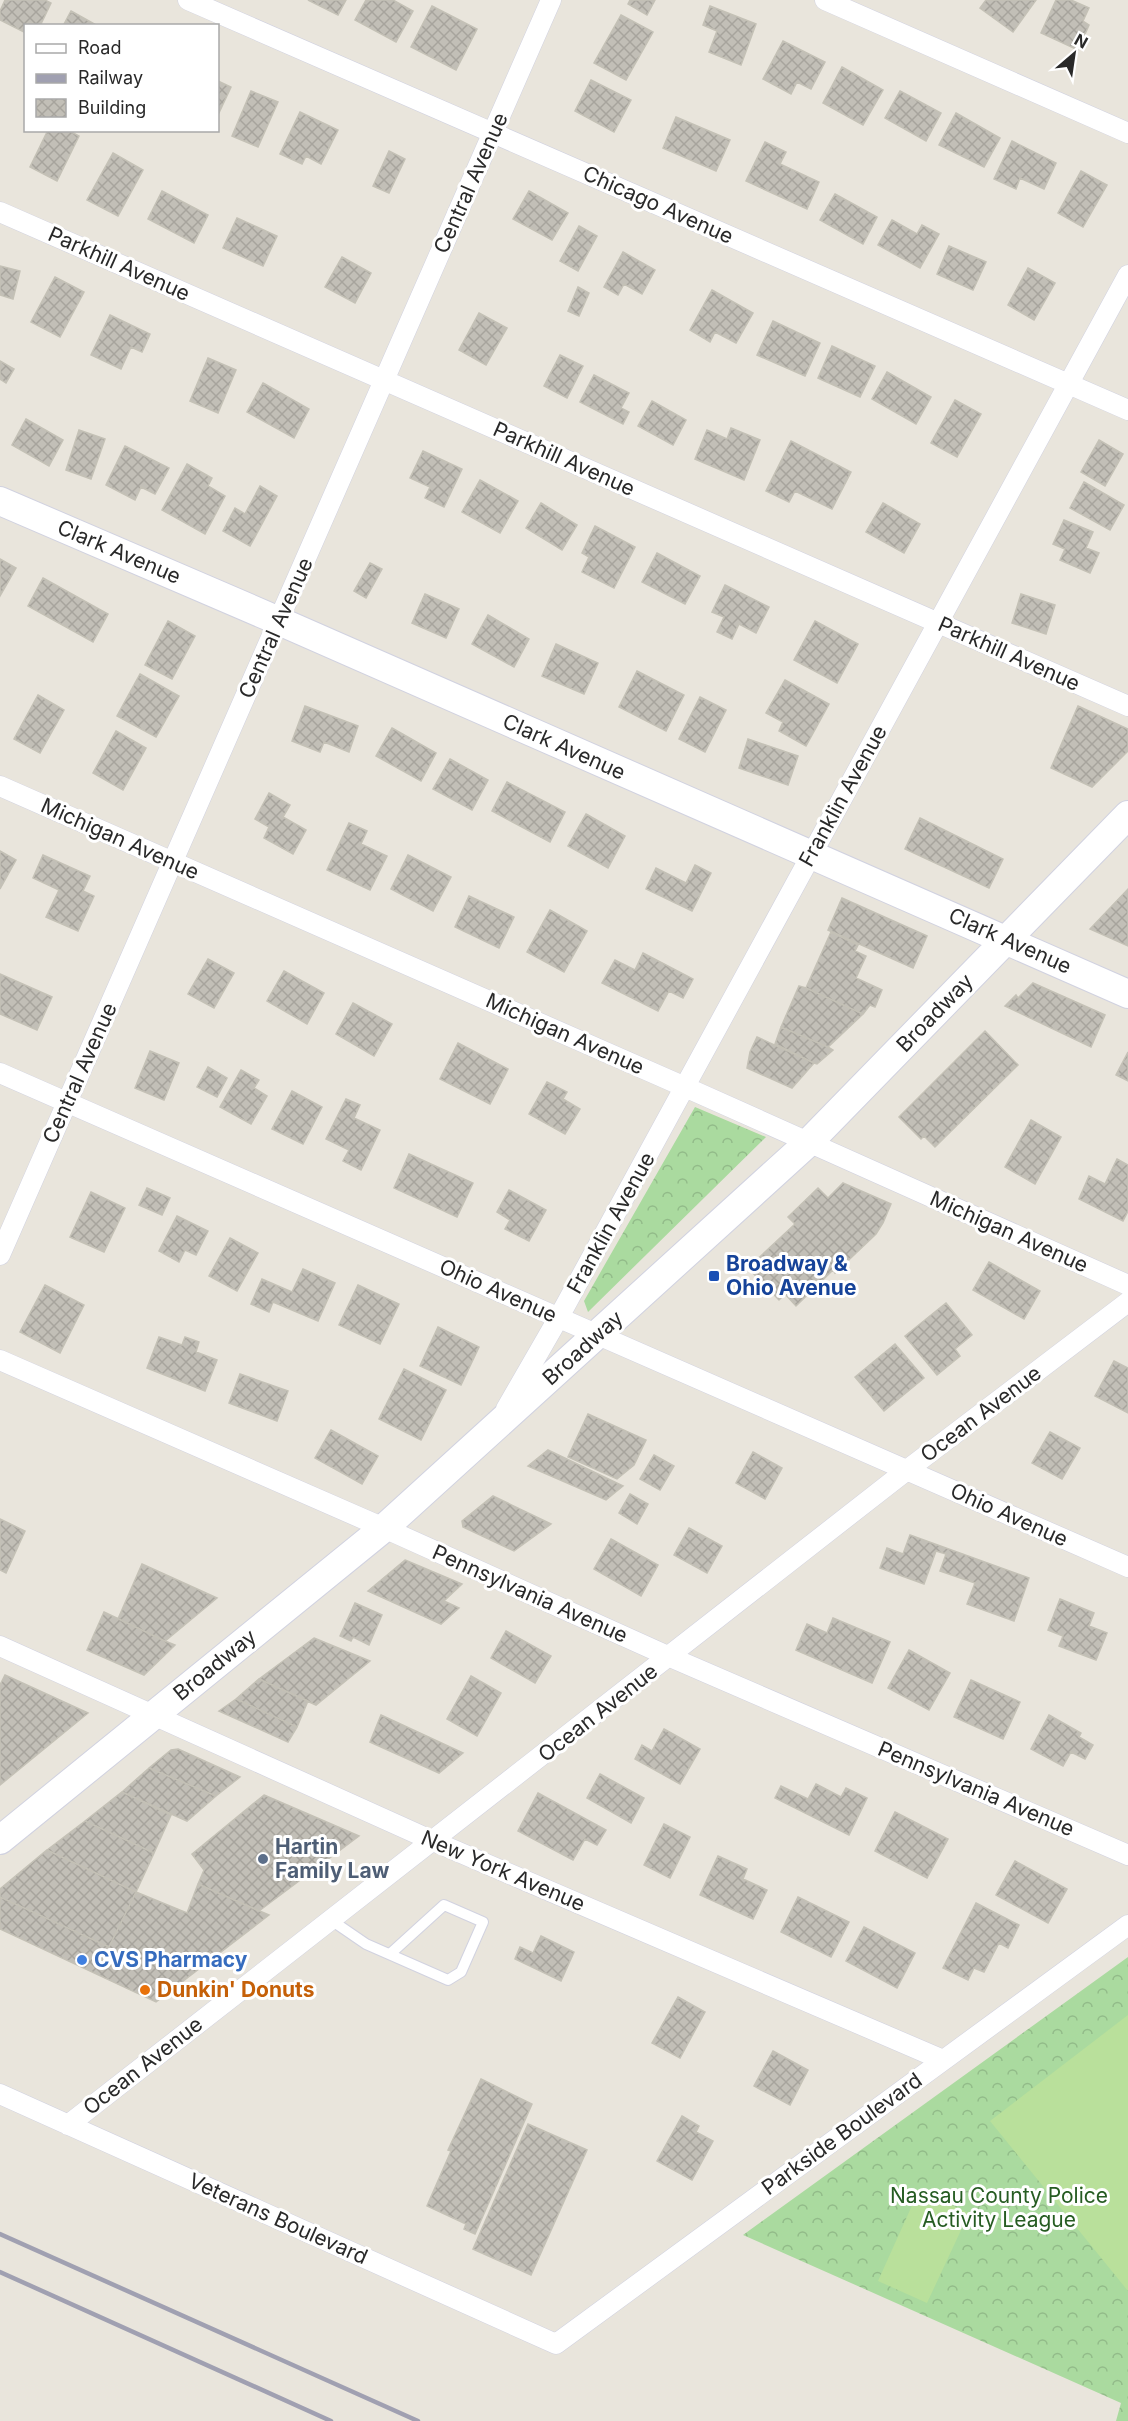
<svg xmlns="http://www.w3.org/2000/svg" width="1128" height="2421" viewBox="0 0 1128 2421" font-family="Inter,sans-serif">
<defs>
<pattern id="forest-crowns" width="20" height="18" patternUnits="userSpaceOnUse" patternTransform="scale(1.5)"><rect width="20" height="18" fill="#aada9f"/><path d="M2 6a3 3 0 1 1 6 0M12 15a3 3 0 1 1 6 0" fill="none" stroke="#92bb89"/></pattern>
<pattern id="building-cross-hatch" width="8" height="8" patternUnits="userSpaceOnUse" patternTransform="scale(1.5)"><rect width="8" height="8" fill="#c2bfb7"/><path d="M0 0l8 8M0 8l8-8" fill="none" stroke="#a7a49d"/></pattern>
</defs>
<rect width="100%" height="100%" fill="#e9e5dc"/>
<!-- forest -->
<path fill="url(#forest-crowns)" d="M695,1107L766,1137L588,1312L584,1301Z
M1128,1957V2421H1116L1121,2403L743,2235Z"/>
<!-- pitch -->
<path fill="#b9e09b" d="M1128,2015V2291L990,2121Z
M919,2190L969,2213L927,2303L878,2281Z"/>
<!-- building -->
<path fill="url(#building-cross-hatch)" stroke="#c4c1b6" stroke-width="1.5" d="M5,0H45L51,3L40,26H26V33L0,20V11Z
M308,0H346L338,15Z
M366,0H393L413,11L396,42L355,20Z
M630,0H655L647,15L628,4Z
M986,0H1036L1013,32L980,8Z
M1056,0H1071L1089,8L1083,21L1089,25L1078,50L1041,33Z
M432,6L477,29L456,70L411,47Z
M710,6L756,24L741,65L709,52L717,31L703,25Z
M71,11L98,26H63Z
M621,15L653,32L626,80L594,63Z
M783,41L825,62L811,89L797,82L791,94L763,79Z
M842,67L883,90L863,125L823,103Z
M591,80L631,100L614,132L575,111Z
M218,81L231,87L218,115Z
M251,91L278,102L258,147L232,136Z
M900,91L941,113L926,141L885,118Z
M300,112L338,130L321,164L306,156L302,164L280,154Z
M956,113L1000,138L984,167L939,145Z
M676,117L730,140L716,171L663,148Z
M48,130H68L79,136L57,181L30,167Z
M1012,141L1056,163L1044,189L1020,178L1016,189L994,179Z
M765,142L786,152L780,164L819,182L807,209L746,181Z
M389,151L405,159L389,193L373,186Z
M113,153L143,170L118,216L87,200Z
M1081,171L1107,185L1083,227L1058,213Z
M162,191L208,215L194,243L148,219Z
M529,191L568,213L552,240L513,219Z
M835,194L877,217L863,244L820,220Z
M237,218L277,236L263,266L223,248Z
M892,220L917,234L922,225L939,234L920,268L878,245Z
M579,226L597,236L578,271L560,261Z
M949,246L986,262L973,290L937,274Z
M623,252L655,270L642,294L624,284L618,295L604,287Z
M342,257L371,273L355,303L325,287Z
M0,266L20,271L13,299L0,295Z
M1028,268L1055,283L1034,320L1008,305Z
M55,277L84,292L60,337L31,322Z
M578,287L589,293L579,316L568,311Z
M712,290L753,313L736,343L715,332L710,342L690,330Z
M479,313L507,328L486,365L459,350Z
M110,315L150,334L142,352L131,347L121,369L91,355Z
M773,321L820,343L805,376L757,355Z
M832,346L875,366L860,397L818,378Z
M560,355L583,366L567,398L544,386Z
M208,358L236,370L218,413L190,401Z
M0,361L14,369L6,383L0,379Z
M887,372L931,397L916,424L872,399Z
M594,375L629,393L621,408L629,412L623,424L580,402Z
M263,383L309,409L294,438L247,412Z
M955,400L981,414L957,457L931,443Z
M652,401L686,420L673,445L638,426Z
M26,419L63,440L49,466L12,445Z
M731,428L760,440L744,480L695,459L707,430L727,439Z
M79,430L105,439L91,479L66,470Z
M1099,440L1123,454L1105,486L1081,472Z
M791,441L851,472L832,509L795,491L789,502L766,491Z
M125,446L169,468L155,494L141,487L135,500L106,485Z
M423,451L462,469L444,507L425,498L430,487L410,478Z
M187,464L212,478L208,486L225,496L205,534L162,510Z
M480,480L518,501L500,533L462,512Z
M1084,482L1124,505L1110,530L1070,508Z
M260,486L277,496L250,546L223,531L235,508L245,514Z
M541,503L577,525L562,550L526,528Z
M883,503L920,524L904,553L866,532Z
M1064,520L1093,532L1086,548L1099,553L1090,573L1060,560L1065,549L1053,544Z
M595,526L635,547L614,588L582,572L589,557L582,553Z
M657,553L700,576L685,604L642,582Z
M0,559L16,568L0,596Z
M370,563L382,569L366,598L354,591Z
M43,578L108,614L93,642L28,606Z
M725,585L769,607L756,633L739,624L732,639L717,632L724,617L712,612Z
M425,594L459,609L446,638L412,623Z
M1021,594L1055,605L1046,634L1012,623Z
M488,615L529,639L514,667L472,644Z
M168,621L195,636L172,679L145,665Z
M815,621L858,644L837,683L794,660Z
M556,644L598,663L584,694L542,676Z
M637,671L684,695L666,731L619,707Z
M140,674L179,696L156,737L117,716Z
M785,680L829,704L806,746L779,731L783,722L766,713Z
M38,695L64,710L40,753L14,739Z
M700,697L726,710L705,752L679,739Z
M305,706L358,726L349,752L324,742L320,752L292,741Z
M1078,706L1128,729V751L1092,787L1051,768Z
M392,728L436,753L421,781L376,756Z
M116,731L146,748L123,790L93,773Z
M748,739L798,756L788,785L739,768Z
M450,759L488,780L472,810L433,789Z
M507,782L565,812L550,842L492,811Z
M269,793L290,805L283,817L306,830L293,854L264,838L269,827L255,819Z
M586,814L625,836L608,868L568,846Z
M920,818L1003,859L989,888L905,849Z
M349,823L367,831L361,844L387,856L370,890L327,870Z
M0,851L16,860L0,889Z
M43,855L90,876L83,891L94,896L78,931L46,917L59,890L33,878Z
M408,855L451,877L433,911L391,889Z
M695,865L711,873L692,911L646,889L656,868L686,883Z
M1128,889V946L1090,929Z
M469,896L514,917L499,948L455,927Z
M842,898L927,936L913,968L828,930Z
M550,910L587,931L564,972L527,952Z
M831,932L858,945L855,951L866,956L856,978L882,990L875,1007L870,1005L863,1014L806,988Z
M643,953L693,979L683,998L669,991L658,1011L602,983L615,960L635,970Z
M208,959L234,973L214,1008L188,994Z
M284,971L324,993L307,1024L267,1001Z
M0,974L52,997L37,1030L0,1014Z
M1033,983L1105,1015L1091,1047L1005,1006L1016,995L1018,998Z
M799,986L806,988L863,1014L828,1047L781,1027Z
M353,1003L392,1024L374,1056L336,1034Z
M781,1027L828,1047L833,1050L817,1064L814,1063L775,1044Z
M985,1031L1018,1065L935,1147L924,1136L921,1139L899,1117Z
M757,1037L814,1063L792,1088L747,1068L750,1052Z
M458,1043L508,1069L490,1104L440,1079Z
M150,1051L179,1063L164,1100L135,1088Z
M1128,1052V1081L1116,1075Z
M208,1067L227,1078L217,1097L197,1087Z
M241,1070L259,1080L254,1088L267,1096L251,1124L220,1107Z
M547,1082L567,1092L563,1099L580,1109L565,1134L529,1114Z
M292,1091L322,1107L303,1144L272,1129Z
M346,1099L360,1105L354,1118L380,1130L361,1170L343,1161L349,1150L326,1139Z
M1031,1120L1061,1137L1035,1184L1005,1167Z
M409,1154L473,1183L457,1217L394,1188Z
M1117,1159L1128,1165V1211L1123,1221L1079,1199L1089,1176L1105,1184Z
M843,1183L891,1204L883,1223L876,1234L835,1273L833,1270L796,1306L785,1294L779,1300L748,1268L795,1224L788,1217L818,1188L828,1198Z
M147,1188L170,1198L162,1215L139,1205Z
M509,1190L546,1210L529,1241L505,1229L510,1220L497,1212Z
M91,1192L125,1208L104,1252L70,1237Z
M177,1216L208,1231L196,1255L185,1250L179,1262L159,1251Z
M230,1238L258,1253L237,1291L209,1276Z
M989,1262L1040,1291L1024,1319L973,1290Z
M303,1269L335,1283L318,1321L273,1302L269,1312L251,1304L262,1279L292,1292Z
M45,1285L84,1305L60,1353L20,1332Z
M358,1285L399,1304L380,1344L339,1325Z
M946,1303L972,1335L955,1349L960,1356L937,1375L905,1336Z
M438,1327L479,1347L461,1385L420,1366Z
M159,1337L182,1345L185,1337L199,1342L196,1352L217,1360L205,1391L147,1368Z
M895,1344L924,1378L884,1411L855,1377Z
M1114,1361L1128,1368V1413L1095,1396Z
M404,1369L446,1390L421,1440L379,1419Z
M240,1374L288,1391L277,1421L229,1403Z
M588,1414L646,1440L634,1465L617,1479L568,1457Z
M331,1430L378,1456L362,1484L315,1458Z
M1050,1432L1080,1448L1062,1479L1032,1463Z
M548,1450L623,1486L606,1500L528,1466Z
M753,1452L782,1468L765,1499L736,1483Z
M654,1455L674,1466L660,1490L640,1479Z
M630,1494L648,1504L637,1524L619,1513Z
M493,1496L551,1524L514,1551L463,1527L462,1521Z
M0,1519L25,1531L6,1573L0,1570Z
M689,1528L722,1546L707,1573L674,1555Z
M910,1535L1029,1578L1014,1621L967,1604L975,1583L940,1571L946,1554L936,1551L924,1584L880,1568L887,1548L903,1554Z
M611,1539L658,1565L641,1596L594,1569Z
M405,1560L462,1584L444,1601L459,1608L441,1624L368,1591Z
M142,1564L217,1598L165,1641L118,1619Z
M1060,1599L1094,1613L1089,1626L1107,1633L1096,1660L1059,1646L1063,1636L1048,1630Z
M355,1603L382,1615L369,1645L353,1637L351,1641L340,1636Z
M104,1612L165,1641L175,1645L144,1675L87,1650Z
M833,1618L890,1642L872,1683L796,1650L807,1624L827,1633Z
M506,1631L551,1656L535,1683L491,1658Z
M314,1638L370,1661L316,1705L259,1679Z
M909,1650L950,1673L929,1710L888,1688Z
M5,1675L88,1713L0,1785V1685Z
M471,1676L501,1693L477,1736L447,1719Z
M259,1679L308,1701L297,1727L236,1699Z
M971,1680L1020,1702L1003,1739L954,1717Z
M236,1699L297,1727L288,1742L219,1711Z
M381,1715L463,1753L439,1773L370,1742Z
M1049,1715L1081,1733L1079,1737L1093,1745L1085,1759L1071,1752L1063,1766L1031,1749Z
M664,1729L700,1749L680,1784L635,1759L642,1745L652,1751Z
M178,1749L240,1777L216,1796L149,1768L171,1750Z
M149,1768L216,1796L187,1821L122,1792Z
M600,1774L644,1798L631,1823L587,1798Z
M816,1784L841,1797L846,1788L867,1798L849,1835L775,1798L781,1786L808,1799Z
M122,1792L171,1815L154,1853L85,1821Z
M538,1793L606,1830L597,1845L585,1839L573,1860L518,1831Z
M264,1795L359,1836L259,1911L198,1884L204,1870L192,1854Z
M895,1812L948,1839L927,1878L875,1851Z
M85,1821L154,1853L136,1892L47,1850Z
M664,1824L690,1837L670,1878L644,1865Z
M47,1850L136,1892L109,1947L0,1897V1889Z
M718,1856L747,1869L743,1879L767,1890L753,1919L700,1895Z
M1015,1861L1067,1889L1048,1923L996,1895Z
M198,1884L269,1915L156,2002L0,1929V1897L109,1947L136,1892L187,1913Z
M798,1897L849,1922L831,1957L781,1932Z
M976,1903L1019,1925L1008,1948L999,1943L984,1972L974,1968L968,1980L943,1968Z
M864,1927L915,1953L897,1988L846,1961Z
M541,1936L574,1952L561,1981L515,1959L520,1947L533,1953Z
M678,1997L705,2012L680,2058L652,2043Z
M773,2051L808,2070L790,2105L754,2086Z
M481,2079L532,2104L475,2234L464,2229L466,2224L427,2206L451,2151L448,2150Z
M682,2116L699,2126L696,2132L713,2141L692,2180L657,2161Z
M528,2124L587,2150L531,2275L473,2249Z"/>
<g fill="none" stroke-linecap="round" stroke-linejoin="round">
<defs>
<path id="lane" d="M331,1920L366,1944L448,1980L461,1972L483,1922L444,1905L390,1954"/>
<path id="street" d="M188,0L1128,410
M825,0L1128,133
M0,212L1128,706
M0,786L685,1087L1128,1285
M0,1073L1128,1567
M0,1255L551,0
M0,1360L384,1528L670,1657L1128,1855
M506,1409L559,1317L1128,275
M0,1646L433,1841L943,2060
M0,2094L556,2344L1128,1925
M68,2125L907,1470L1128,1302"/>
<path id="secondary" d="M0,501L279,621L1128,994
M0,1840L384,1528L809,1142L1128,815"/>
</defs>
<!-- lane casing -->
<use href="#lane" stroke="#d1d2e0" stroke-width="12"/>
<!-- street casing -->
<use href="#street" stroke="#d1d2e0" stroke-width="21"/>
<!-- secondary casing -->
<use href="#secondary" stroke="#d1d2e0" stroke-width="30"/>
<!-- lane -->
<use href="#lane" stroke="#fff" stroke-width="10"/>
<!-- street -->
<use href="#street" stroke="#fff" stroke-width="20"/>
<!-- secondary -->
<use href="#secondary" stroke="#fff" stroke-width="28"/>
<!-- rail -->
<path stroke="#a0a0b1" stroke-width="4.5" d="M0,2234L418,2421
M0,2272L331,2421"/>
</g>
<!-- markers -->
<rect fill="#1a4fb4" stroke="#fff" stroke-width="2" x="708" y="1270" width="12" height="12" rx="3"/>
<circle fill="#5c6f8a" stroke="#fff" stroke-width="2" cx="263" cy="1859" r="6"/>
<circle fill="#3f7fe0" stroke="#fff" stroke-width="2" cx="82" cy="1960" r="6"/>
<circle fill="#e8710a" stroke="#fff" stroke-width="2" cx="145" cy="1990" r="6"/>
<g text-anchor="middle" stroke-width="6" stroke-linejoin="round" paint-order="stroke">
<!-- street labels -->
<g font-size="21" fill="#292929" stroke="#fff">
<text transform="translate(471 183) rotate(-66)" y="7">Central Avenue</text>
<text transform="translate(658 205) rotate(24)" y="7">Chicago Avenue</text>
<text transform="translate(119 264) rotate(24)" y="7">Parkhill Avenue</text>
<text transform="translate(564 459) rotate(24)" y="7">Parkhill Avenue</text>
<text transform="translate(119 552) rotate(23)" y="7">Clark Avenue</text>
<text transform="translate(276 628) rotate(-66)" y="7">Central Avenue</text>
<text transform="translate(1009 654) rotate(24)" y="7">Parkhill Avenue</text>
<text transform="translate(564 747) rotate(24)" y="7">Clark Avenue</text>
<text transform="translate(843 796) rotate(-61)" y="7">Franklin Avenue</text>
<text transform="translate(120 839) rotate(24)" y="7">Michigan Avenue</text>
<text transform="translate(1010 941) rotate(24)" y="7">Clark Avenue</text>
<text transform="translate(935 1013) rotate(-46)" y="7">Broadway</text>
<text transform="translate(565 1034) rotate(24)" y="7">Michigan Avenue</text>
<text transform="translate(80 1073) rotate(-66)" y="7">Central Avenue</text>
<text transform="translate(611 1223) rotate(-61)" y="7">Franklin Avenue</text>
<text transform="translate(1009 1232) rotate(24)" y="7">Michigan Avenue</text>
<text transform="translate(498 1291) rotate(24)" y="7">Ohio Avenue</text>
<text transform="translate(583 1348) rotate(-42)" y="7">Broadway</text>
<text transform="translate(981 1414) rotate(-37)" y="7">Ocean Avenue</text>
<text transform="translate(1009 1515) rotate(24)" y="7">Ohio Avenue</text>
<text transform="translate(530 1594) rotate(24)" y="7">Pennsylvania Avenue</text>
<text transform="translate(215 1665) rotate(-39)" y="7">Broadway</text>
<text transform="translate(598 1713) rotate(-38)" y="7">Ocean Avenue</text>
<text transform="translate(976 1789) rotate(23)" y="7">Pennsylvania Avenue</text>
<text transform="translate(503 1871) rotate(23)" y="7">New York Avenue</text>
<text transform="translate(143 2066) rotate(-38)" y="7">Ocean Avenue</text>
<text transform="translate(842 2134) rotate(-36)" y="7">Parkside Boulevard</text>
<text transform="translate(278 2219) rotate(24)" y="7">Veterans Boulevard</text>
</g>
<!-- transit labels -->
<g font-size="21" font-weight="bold" fill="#164399" stroke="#fff" text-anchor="start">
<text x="726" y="1271">Broadway &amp;<tspan x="726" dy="24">Ohio Avenue</tspan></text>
</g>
<!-- service labels -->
<g font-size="21" font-weight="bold" fill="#4e5e75" stroke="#fff" text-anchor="start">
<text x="275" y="1854">Hartin<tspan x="275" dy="24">Family Law</tspan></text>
</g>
<!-- shop labels -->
<g font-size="21" font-weight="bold" fill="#366cbe" stroke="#fff" text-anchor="start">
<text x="94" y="1967">CVS Pharmacy</text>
</g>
<!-- food labels -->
<g font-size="21" font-weight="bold" fill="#c56008" stroke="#fff" text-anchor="start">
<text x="157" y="1997">Dunkin' Donuts</text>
</g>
<!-- park labels -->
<g font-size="21" fill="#265c22" stroke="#fff">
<text x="999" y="2203">Nassau County Police<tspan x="999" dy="24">Activity League</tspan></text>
</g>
</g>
<!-- legend -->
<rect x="24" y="24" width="195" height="108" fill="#ffffff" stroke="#a9a9a9" stroke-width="1.5"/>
<rect x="36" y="44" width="30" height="9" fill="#ffffff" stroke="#a9a9a9" stroke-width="1.5"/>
<text x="78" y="54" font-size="18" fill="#292929">Road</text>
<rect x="36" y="74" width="30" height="9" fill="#a0a0b1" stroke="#a9a9a9" stroke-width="1.5"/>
<text x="78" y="84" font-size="18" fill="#292929">Railway</text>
<rect x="36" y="99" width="30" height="18" fill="url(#building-cross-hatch)" stroke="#a9a9a9" stroke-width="1.5"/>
<text x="78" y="114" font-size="18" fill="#292929">Building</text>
<!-- north arrow -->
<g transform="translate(1074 54) rotate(29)" stroke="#ffffff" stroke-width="4.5" paint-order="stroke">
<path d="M0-4.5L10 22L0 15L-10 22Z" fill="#292929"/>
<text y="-9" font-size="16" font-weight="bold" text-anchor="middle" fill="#292929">N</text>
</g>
</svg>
